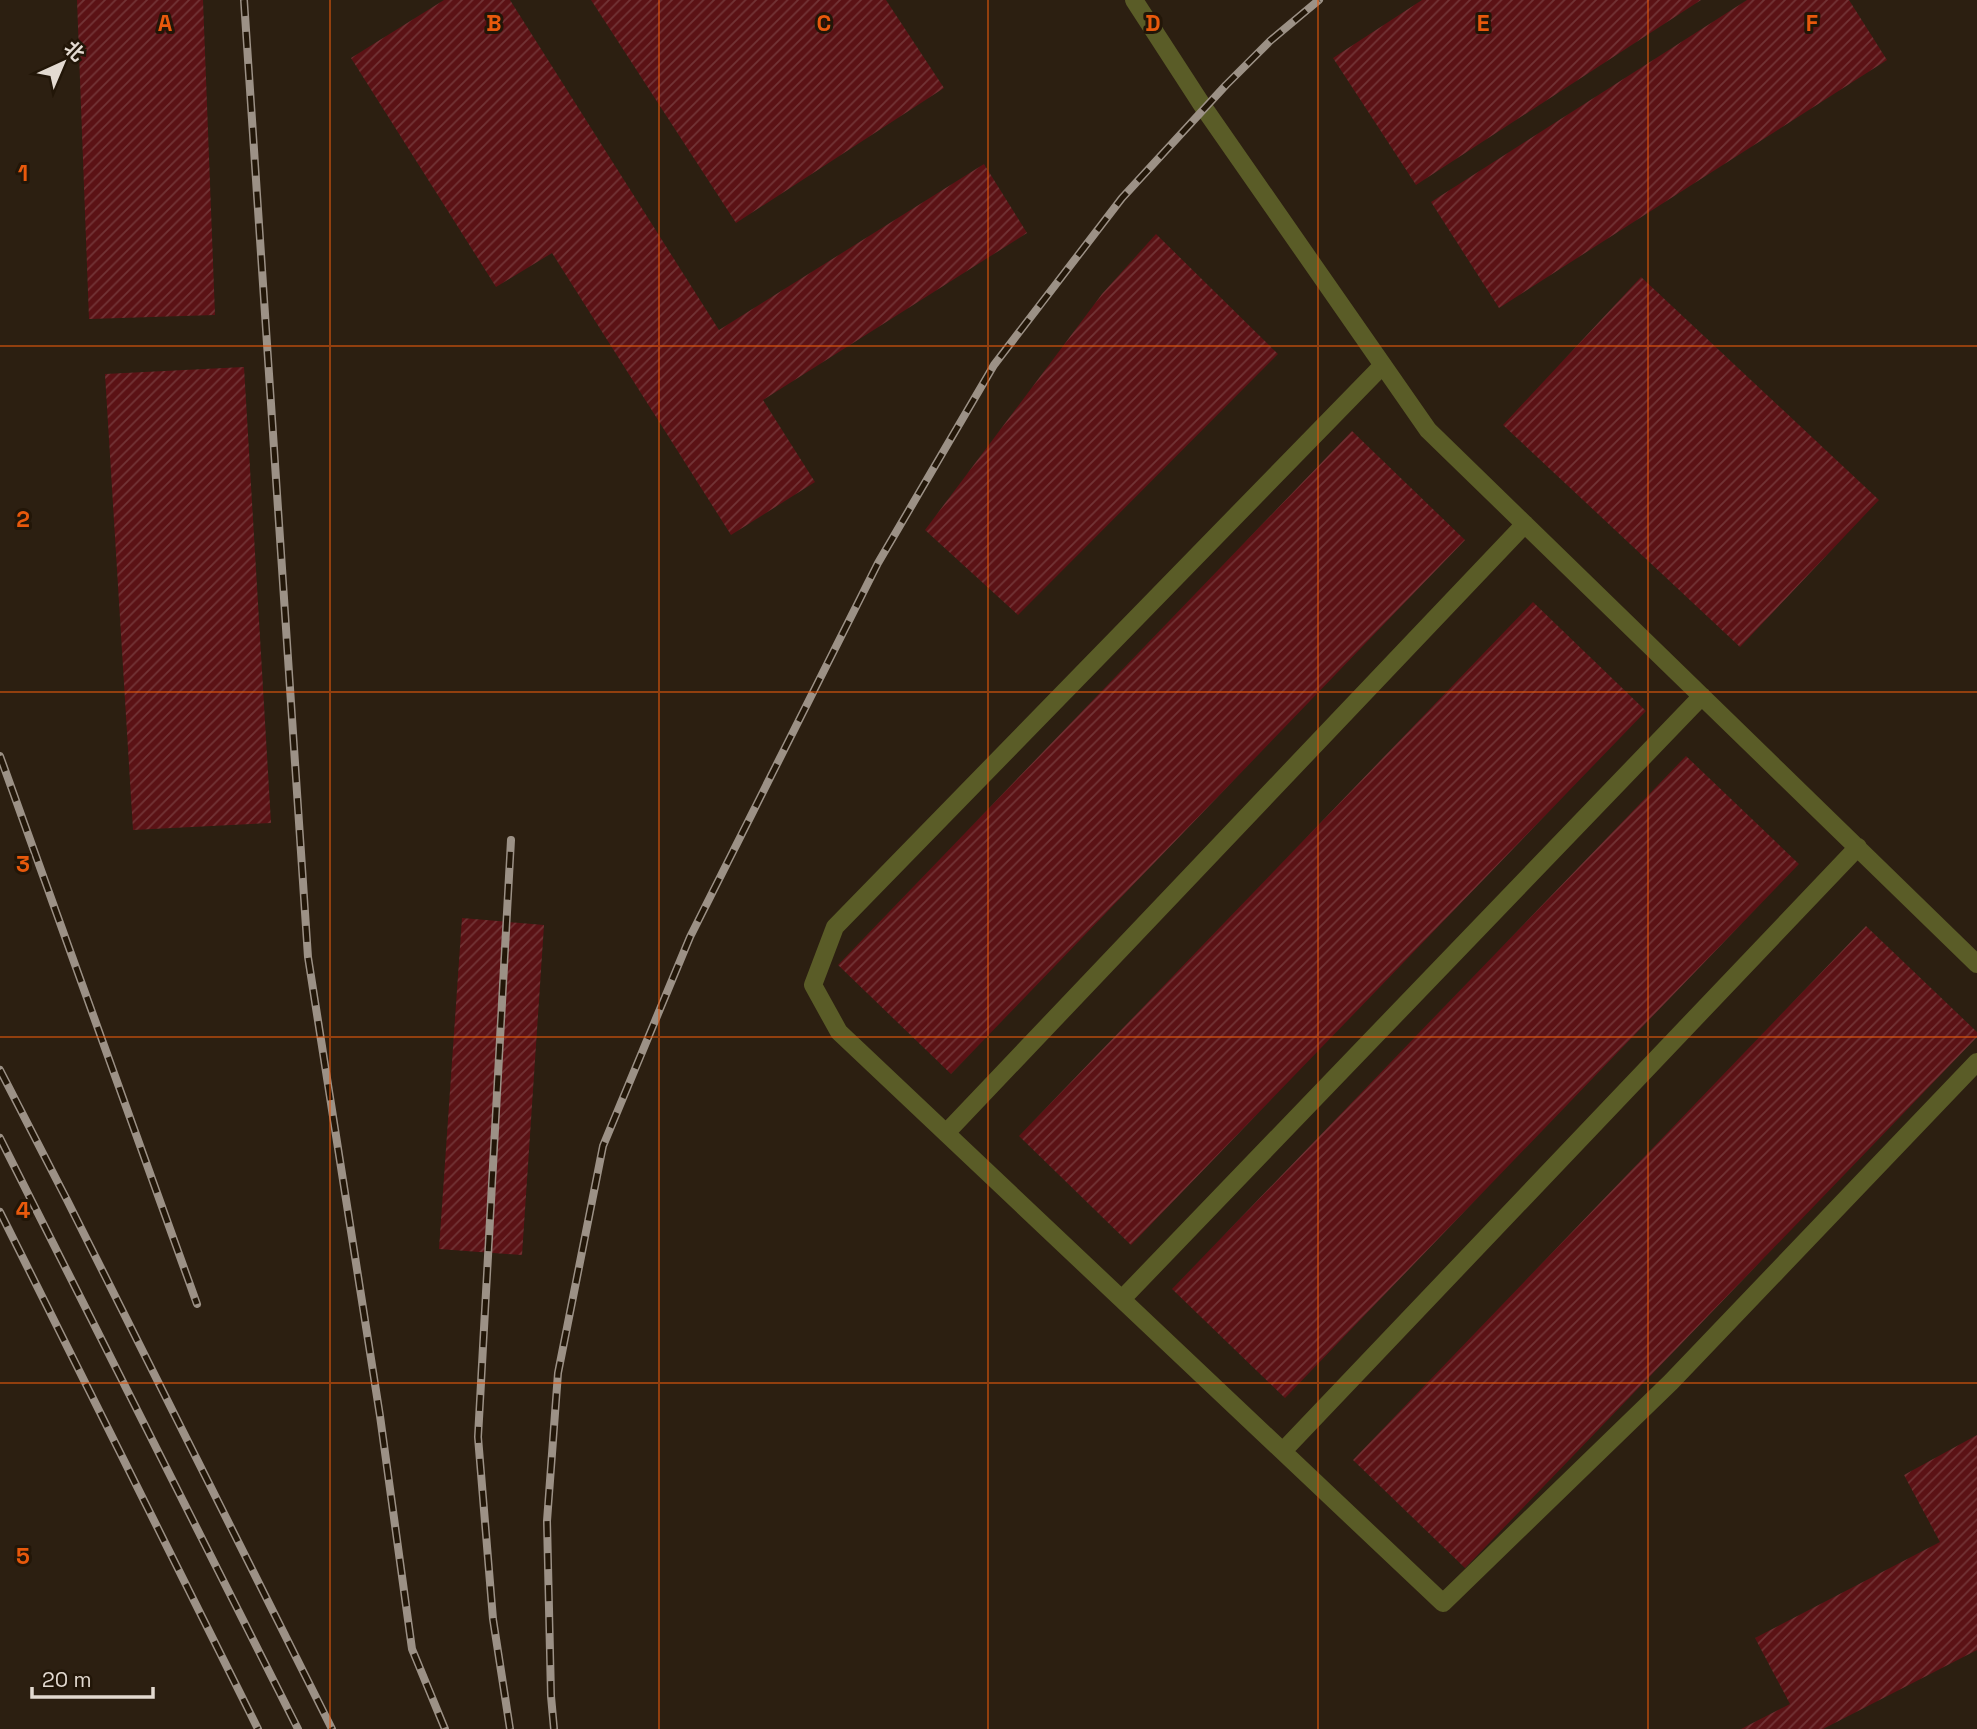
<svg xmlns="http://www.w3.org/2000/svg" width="1977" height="1729" viewBox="0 0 1977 1729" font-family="'Space Grotesk','Noto Sans SC',sans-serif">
<defs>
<pattern id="building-hatch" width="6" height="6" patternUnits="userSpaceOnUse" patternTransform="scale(1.75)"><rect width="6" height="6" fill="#5b1215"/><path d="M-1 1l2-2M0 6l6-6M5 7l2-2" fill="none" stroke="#723436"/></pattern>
</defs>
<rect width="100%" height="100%" fill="#2c1f11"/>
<!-- building -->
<path fill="url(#building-hatch)" d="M77,0H203L215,315L89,319Z
M444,0H510L719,330L984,164L1027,233L763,400L815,482L731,535L552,253L496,287L351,58Z
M591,0H886L944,88L736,223Z
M1422,0H1701L1416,185L1333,58Z
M1747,0H1849L1887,60L1499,308L1431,202Z
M1156,234L1278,354L1018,615L925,530L1102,294Z
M1641,277L1879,500L1740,647L1503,425Z
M244,367L271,823L133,830L105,374Z
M1352,431L1465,540L951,1074L838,965Z
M1533,602L1646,711L1131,1245L1019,1136Z
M1686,756L1799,864L1285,1398L1172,1289Z
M462,918L544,925L522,1255L439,1249Z
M1866,926L1977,1032V1037L1465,1568L1353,1460Z
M1977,1435V1650L1823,1729H1741L1790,1704L1755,1638L1940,1542L1904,1475Z"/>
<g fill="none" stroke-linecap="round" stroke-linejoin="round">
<!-- minor -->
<path stroke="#5a5c27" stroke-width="18" d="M1134,0L1204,108L1428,430L1977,964
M1383,365L835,927L813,985L839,1032L1443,1603L1671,1382L1977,1062
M946,1133L1525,524
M1122,1299L1702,696
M1283,1451L1858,847"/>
<defs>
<path id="rail" d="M244,0L308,957L380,1416L412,1649L445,1729
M0,756L197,1304
M0,1070L67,1200L332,1729
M0,1138L298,1729
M0,1212L258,1729
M510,1729L493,1619L478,1437L511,840
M554,1729L551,1696L547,1521L558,1373L603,1146L690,937L878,563L994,365L1122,198L1226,85L1270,41L1319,0"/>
</defs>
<!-- rail casing -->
<use href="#rail" stroke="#9c9186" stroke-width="8"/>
<!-- rail -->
<use href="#rail" stroke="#221608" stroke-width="5" stroke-dasharray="16" stroke-linecap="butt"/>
</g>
<!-- grid -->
<path fill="none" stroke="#e8590c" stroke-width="2" stroke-opacity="0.55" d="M330,0V1729M659,0V1729M988,0V1729M1318,0V1729M1648,0V1729M0,346H1977M0,692H1977M0,1037H1977M0,1383H1977"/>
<g font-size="23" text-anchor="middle" font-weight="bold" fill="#e8590c" stroke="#221608" stroke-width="6" stroke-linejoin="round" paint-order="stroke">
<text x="165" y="31">A</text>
<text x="494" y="31">B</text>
<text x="824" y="31">C</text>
<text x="1153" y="31">D</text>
<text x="1483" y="31">E</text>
<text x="1812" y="31">F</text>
<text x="23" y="181">1</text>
<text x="23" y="527">2</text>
<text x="23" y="872">3</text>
<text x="23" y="1218">4</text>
<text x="23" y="1564">5</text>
</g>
<!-- north arrow -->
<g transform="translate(63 63) rotate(44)" stroke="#221608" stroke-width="5" paint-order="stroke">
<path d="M0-5L12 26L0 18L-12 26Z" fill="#e3dad1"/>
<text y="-10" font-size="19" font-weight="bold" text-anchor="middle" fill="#e3dad1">北</text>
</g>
<!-- scale -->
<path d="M32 1687v10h121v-10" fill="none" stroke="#e3dad1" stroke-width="3.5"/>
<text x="42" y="1687" font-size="21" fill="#e3dad1" stroke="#221608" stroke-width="5" paint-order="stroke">20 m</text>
</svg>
